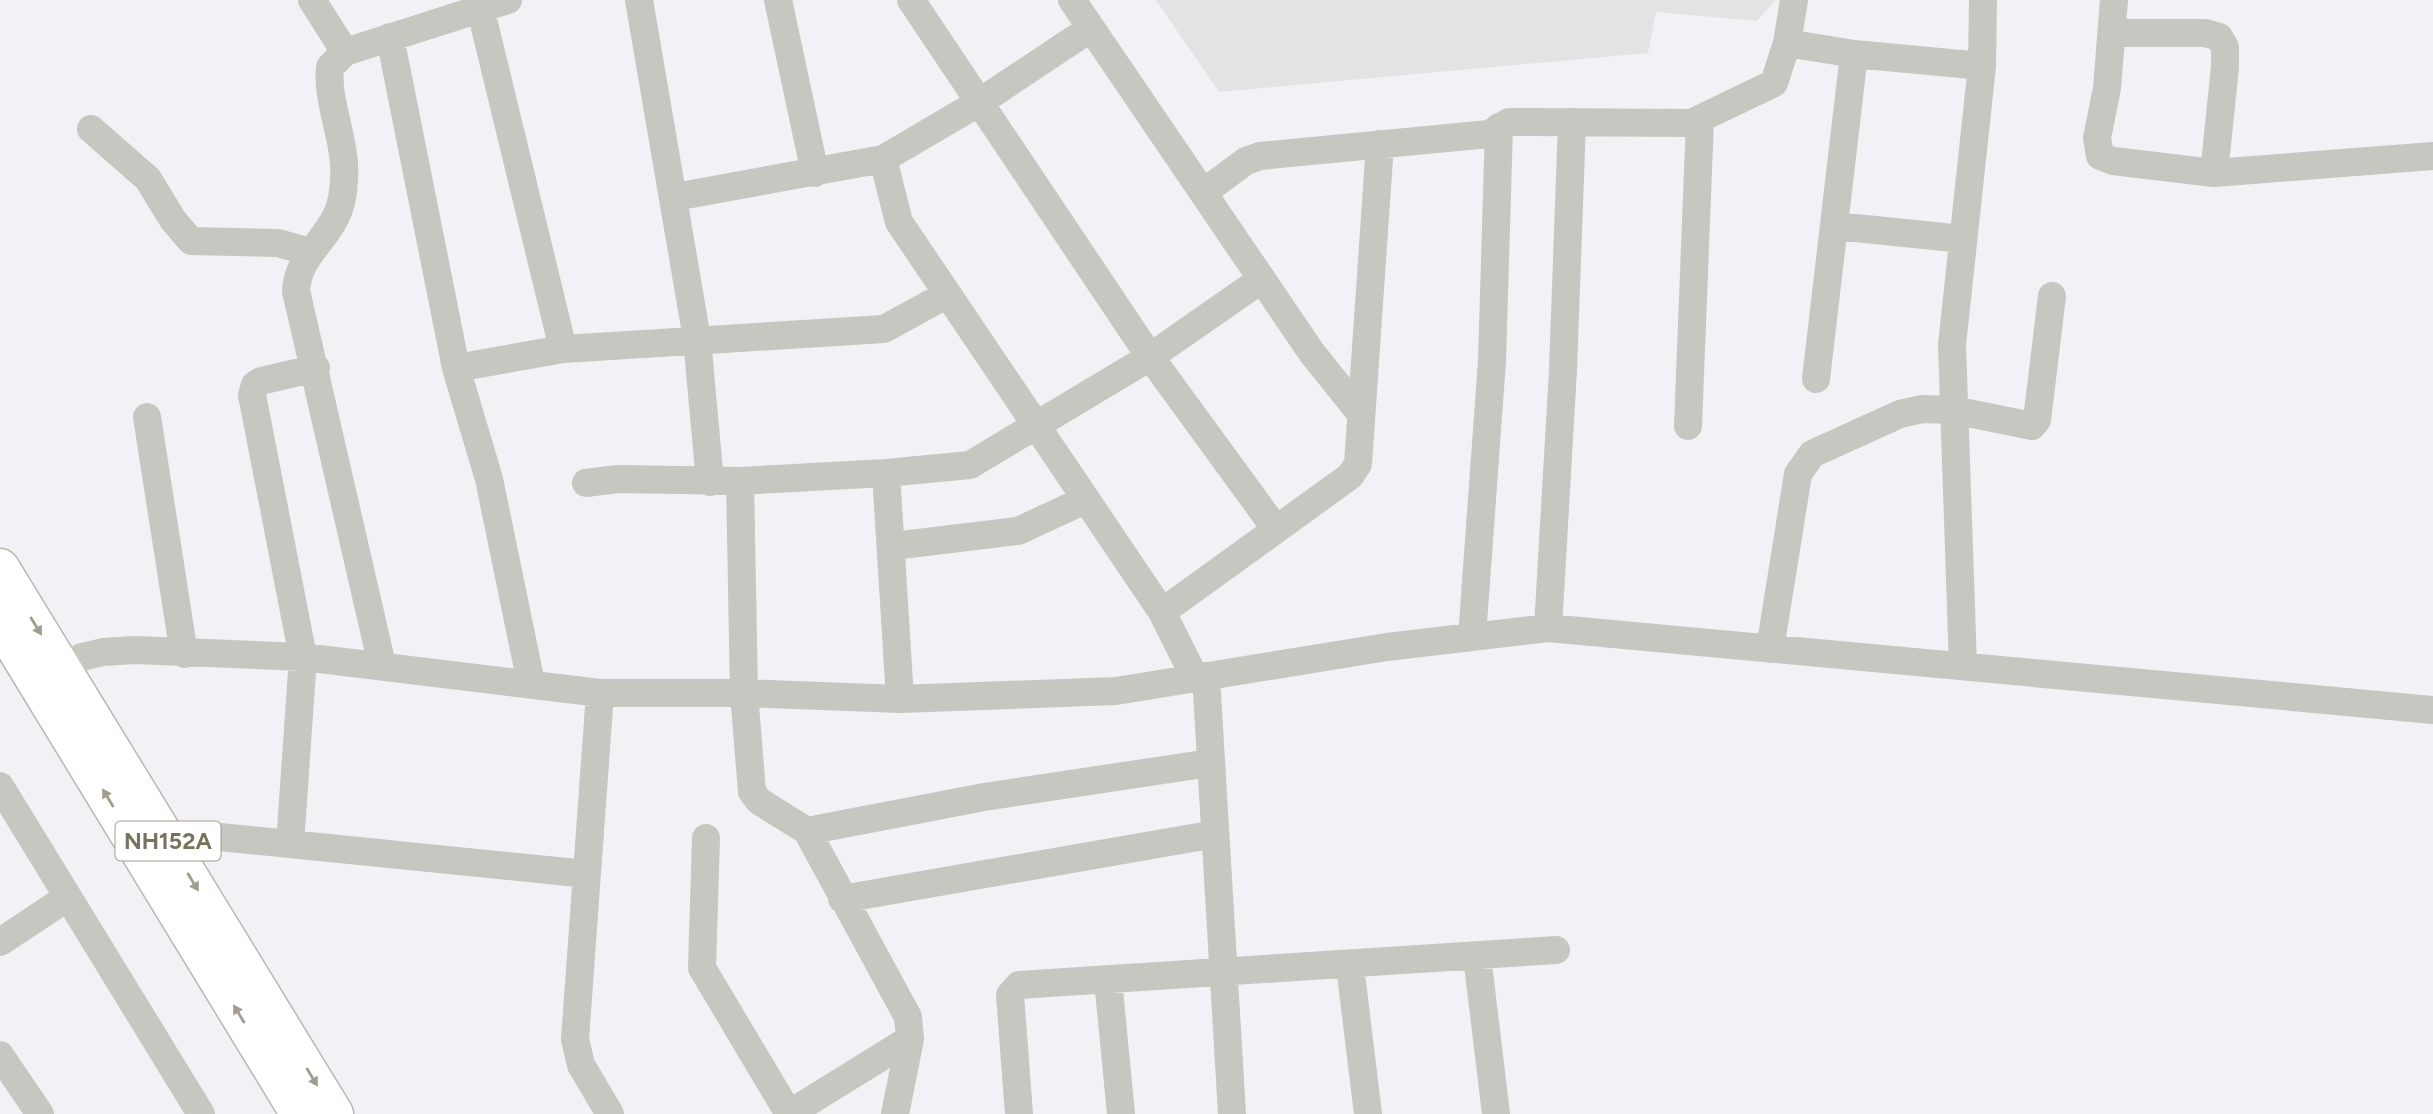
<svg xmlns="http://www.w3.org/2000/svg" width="2433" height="1114" viewBox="0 0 2433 1114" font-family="Figtree,sans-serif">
<rect width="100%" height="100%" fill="#f3f1f5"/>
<!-- built -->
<path fill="#e4e2e3" d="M1156,0H1775L1757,21L1656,12L1648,53L1219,92Z"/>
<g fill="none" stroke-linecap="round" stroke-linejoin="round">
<defs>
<path id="highway" d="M0,568L334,1114
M0,622L300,1114"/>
</defs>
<!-- highway casing -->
<use href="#highway" stroke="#b8b7b1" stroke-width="41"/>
<!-- minor -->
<path stroke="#c7c6c0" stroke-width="28" d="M312,0L345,52
M475,0L480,7L563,349
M639,0L697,339L710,482
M778,0L815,173
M911,0L1146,351L1275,528
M1072,0L1312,353L1361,414
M2114,0L2107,88L2097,138L2100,156L2113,161L2214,173L2433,156
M2112,33H2205L2219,37L2225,47V67L2214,173
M390,37L456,368L489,479L531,683
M1787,43L1854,54L1982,66
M91,129L148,179L173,220L191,241L278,243L310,252
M883,159L899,222L1162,612L1195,678
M1204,192L1246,161L1260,156L1489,134L1509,122L1691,123L1774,83L1787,43L1794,0
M675,197L883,159L980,102L1091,28
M1836,226L1963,239
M456,368L563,349L884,329L946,295
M1816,379L1854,54
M147,417L184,654
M1688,426L1700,120
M886,473L900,699
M740,481L744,693L752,792L759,801L807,831L908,1017L910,1039L895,1114
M586,483L618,479L740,481L886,473L970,465L1150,357L1262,279
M893,546L1018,531L1085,500
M1162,612L1350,476L1358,464L1380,144
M1548,628L1563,370L1572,122
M1472,637L1492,361L1499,127
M1770,649L1798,474L1812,454L1900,414L1922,409L1953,410L2032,426L2037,420L2052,296
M382,665L296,291C298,257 323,244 336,216C341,207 344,190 344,179C347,142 326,102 330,67L345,52L508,0
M1963,666L1952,345L1982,66L1983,0
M1206,676L1232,1114
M45,678L82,657L103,652L135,650L303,657L600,693H744L900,699L1116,691L1387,647L1548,628L2433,710
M600,693L575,1039L581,1065L610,1114
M0,786L201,1114
M807,831L984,797L1210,763
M706,838L702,968L789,1114L910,1039
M290,844L303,657L252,395L255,385L261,381L316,368
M172,848L195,840L220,837L587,874
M842,899L1215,834
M0,942L68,897
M1477,956L1496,1114
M1350,966L1368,1114
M1108,980L1121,1114
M0,1055L40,1114
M1019,1114L1010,995L1019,985L1556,950"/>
<!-- highway -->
<use href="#highway" stroke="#fff" stroke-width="38"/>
</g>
<!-- one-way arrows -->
<defs><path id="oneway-solid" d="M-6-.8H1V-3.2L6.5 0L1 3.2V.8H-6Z" transform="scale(1.75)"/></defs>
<g fill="#a09d8e">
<use href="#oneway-solid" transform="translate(36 626) rotate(58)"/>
<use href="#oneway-solid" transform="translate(108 798) rotate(-121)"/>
<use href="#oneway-solid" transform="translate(193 882) rotate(59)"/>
<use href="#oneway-solid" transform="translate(239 1014) rotate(-121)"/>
<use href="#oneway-solid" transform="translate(312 1077) rotate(59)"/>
</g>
<g text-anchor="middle" stroke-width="7" stroke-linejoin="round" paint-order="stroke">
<!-- shield labels -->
<rect fill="#fff" stroke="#a09d8e" stroke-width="2" x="115.5" y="821.5" width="105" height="39" rx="5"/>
<g font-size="23" font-weight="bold" fill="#77735d">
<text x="168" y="849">NH152A</text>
</g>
</g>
</svg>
